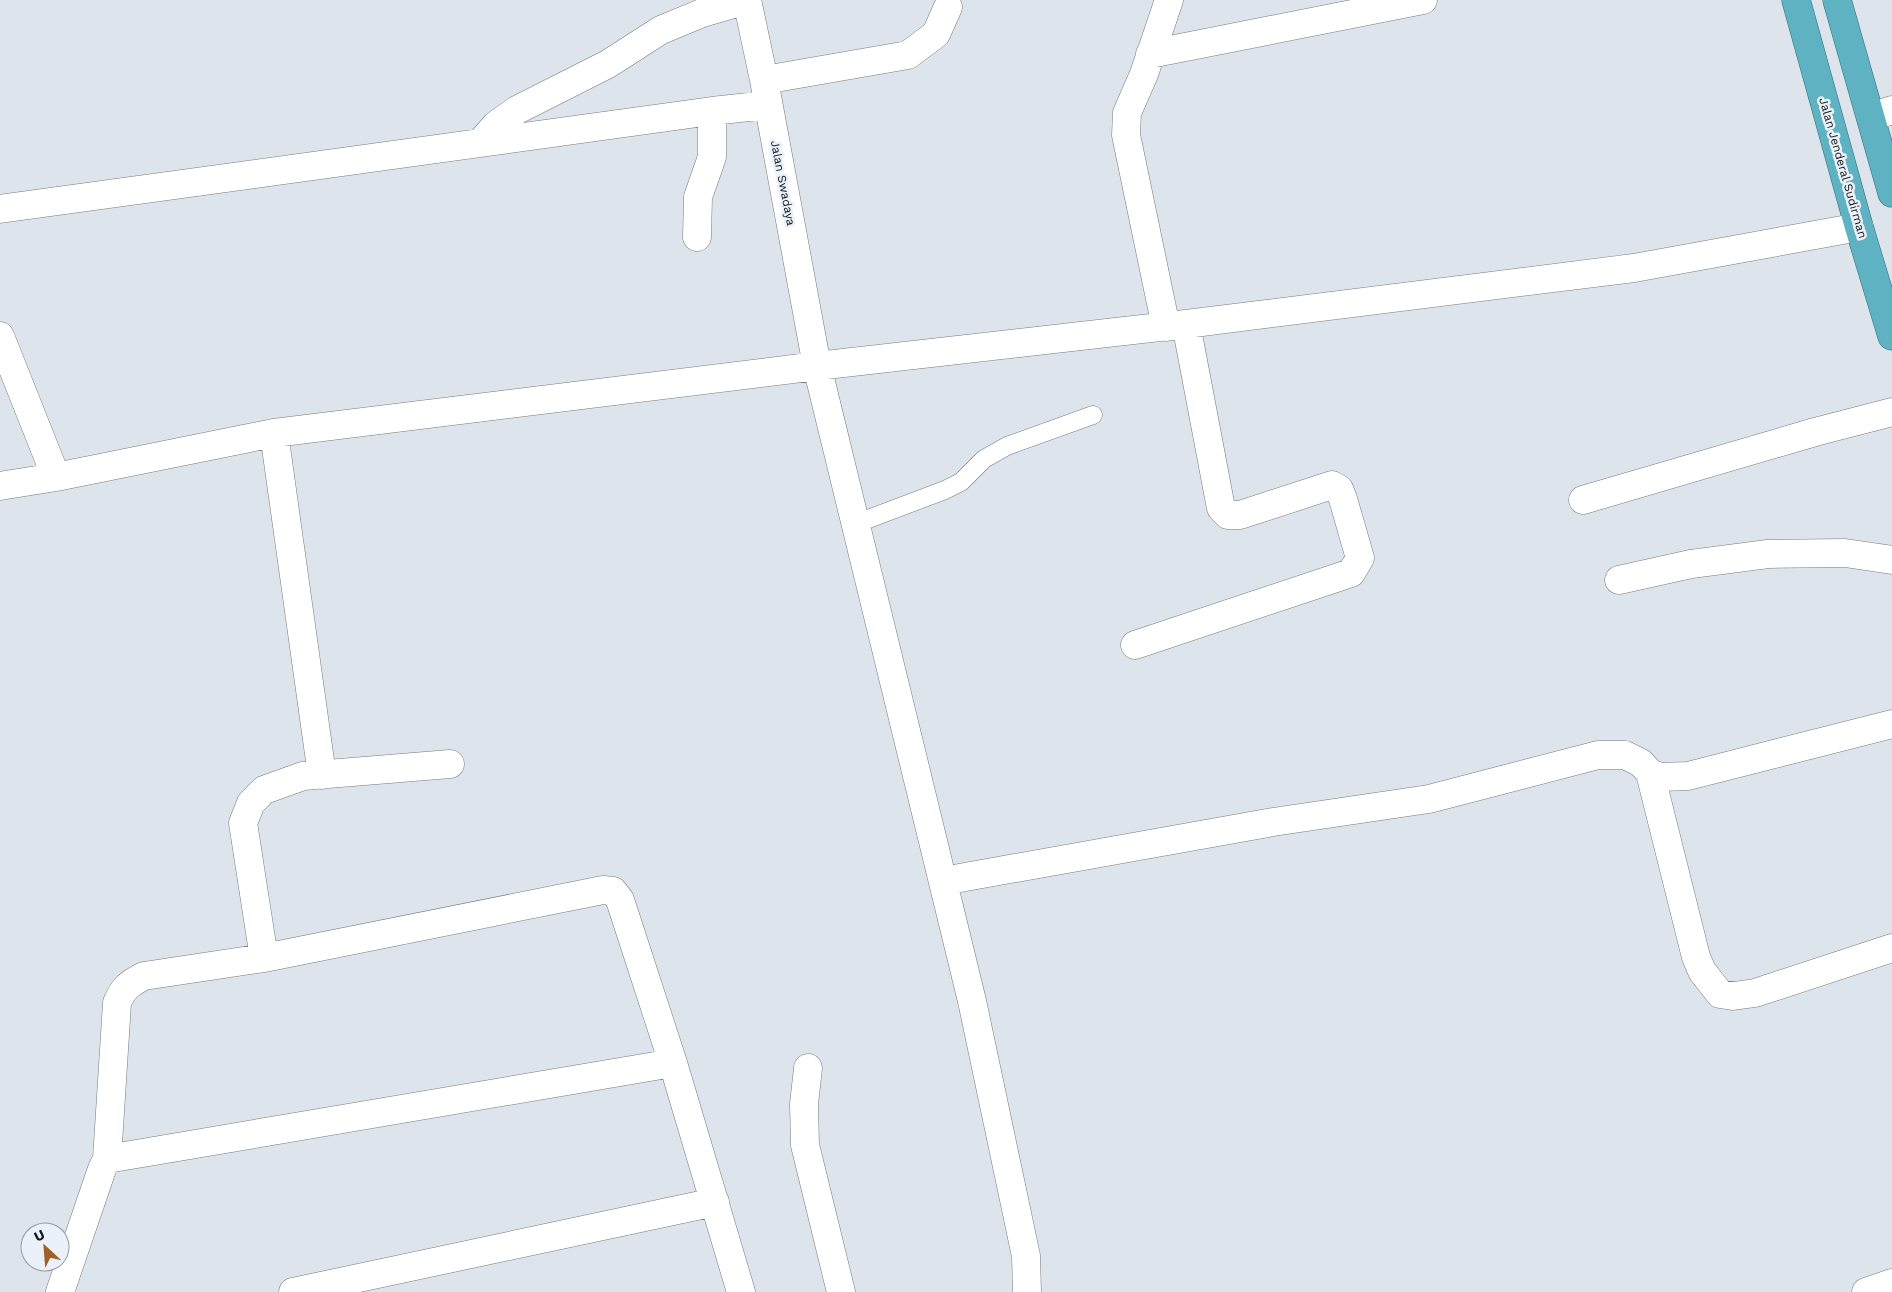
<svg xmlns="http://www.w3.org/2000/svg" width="1892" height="1292" viewBox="0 0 1892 1292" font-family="'Work Sans',sans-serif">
<rect width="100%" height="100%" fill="#dee4eb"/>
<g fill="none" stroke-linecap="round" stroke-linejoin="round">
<defs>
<path id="service" d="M855,524L945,490L961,482L984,459L1007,446L1093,415"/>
<path id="minor" d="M747,0L764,80L817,366L972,1001L1026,1256L1027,1292
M1150,54L1423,0
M764,80L908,55L936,34L948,7
M1871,117L1892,110
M480,143L496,125L517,110L608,64L661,30L702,13L747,0
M0,209L712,111L768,105
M697,237L698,197L712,157V111
M1166,327L1126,135L1127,113L1144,74L1169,0
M0,336L56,477
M274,433L322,775
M0,486L56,477L274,433L817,366L1186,324L1634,268L1859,227
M1583,500L1815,432L1892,412
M1619,580L1691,564L1768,554L1845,553L1892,560
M1135,645L1351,573L1360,558L1343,499L1339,489L1332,485L1240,515H1228L1221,508L1186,324
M1650,773L1696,957L1702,971L1720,994L1733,996L1755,993L1892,948
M943,881L1273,822L1429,799L1598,755H1625L1641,763L1650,773L1660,777L1688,776L1892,724
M264,958L243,823L251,803L264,790L303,776L450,764
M808,1068L804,1104L805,1145L841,1292
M107,1159L673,1063
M60,1292L102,1169L107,1159L117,1003C123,988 130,983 144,976L264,958L603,890L613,891L620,900L673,1063L741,1292
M293,1292L715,1202
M1866,1292L1892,1283"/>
<path id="trunk" d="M1796,0L1859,227L1892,336
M1837,0L1892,193"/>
</defs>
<!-- service casing -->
<use href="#service" stroke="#757a81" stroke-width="19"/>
<!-- minor casing -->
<use href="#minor" stroke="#757a81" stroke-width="29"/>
<!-- trunk casing -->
<use href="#trunk" stroke="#2a6f7d" stroke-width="29"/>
<!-- service -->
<use href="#service" stroke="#fff" stroke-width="18"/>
<!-- minor -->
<use href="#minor" stroke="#fff" stroke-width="28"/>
<!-- trunk -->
<use href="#trunk" stroke="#5eb2c2" stroke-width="28"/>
</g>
<g text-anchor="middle" stroke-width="5" stroke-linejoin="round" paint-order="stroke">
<!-- street labels -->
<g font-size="12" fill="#15171a" stroke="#ebf1f9">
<text transform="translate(1843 168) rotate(74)" y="4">Jalan Jenderal Sudirman</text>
<text transform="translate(783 183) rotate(79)" y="4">Jalan Swadaya</text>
</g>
</g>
<!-- north arrow -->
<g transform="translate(45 1247) rotate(334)"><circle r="24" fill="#ebf1f9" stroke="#959aa0"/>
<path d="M0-4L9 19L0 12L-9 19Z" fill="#9d6123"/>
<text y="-8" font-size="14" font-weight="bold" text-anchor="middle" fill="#15171a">U</text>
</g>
</svg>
